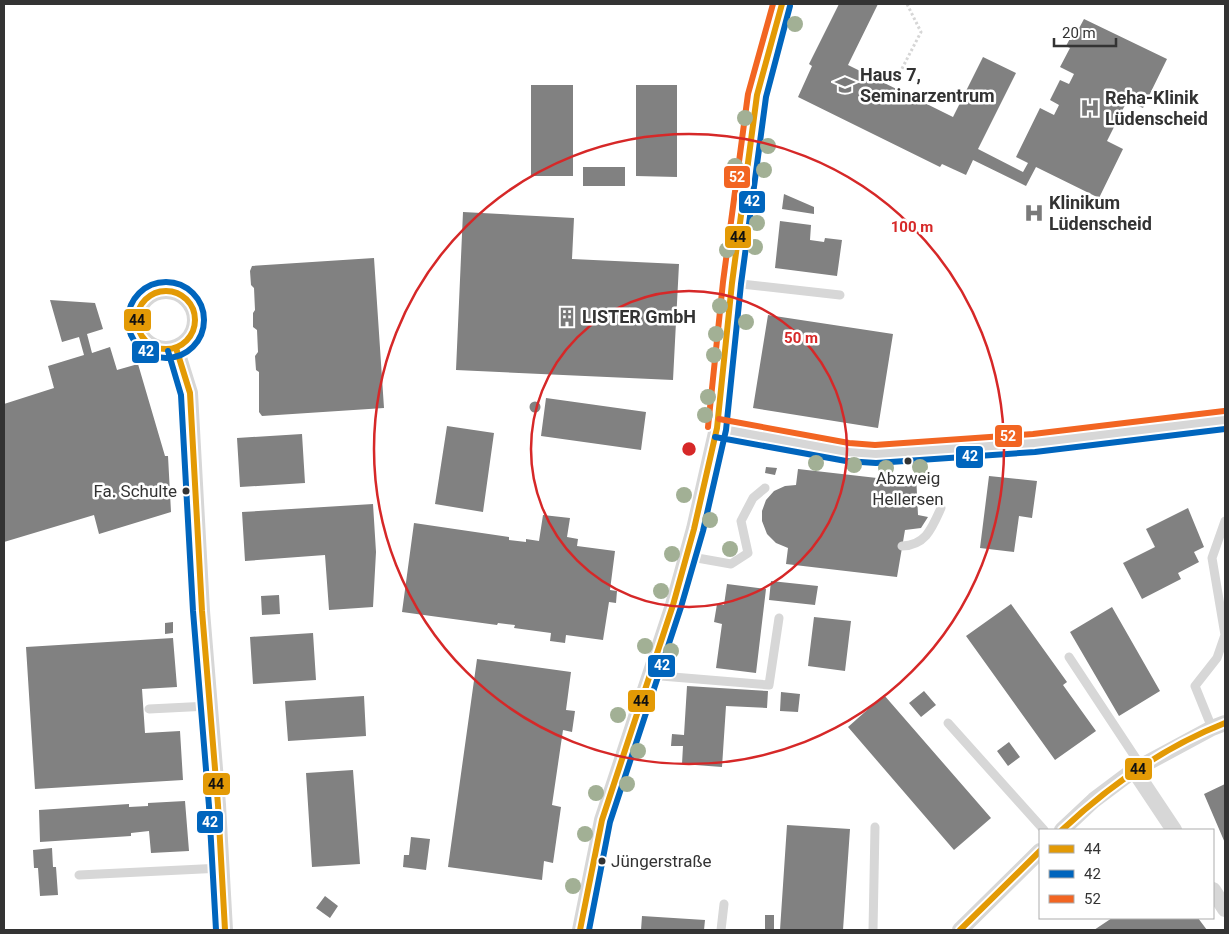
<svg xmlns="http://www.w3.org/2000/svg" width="1229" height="934" viewBox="0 0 1229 934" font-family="Roboto,sans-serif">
<rect width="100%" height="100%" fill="#fff"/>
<!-- building -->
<path fill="#818181" d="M839,4H878L848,65L953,117L983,57L1016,73L978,149L1023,172L1028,163L1016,157L1040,108L1054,115L1059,105L1050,100L1060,80L1069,84L1074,74L1060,67L1070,48L1066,46L1074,31L1077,32L1084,19L1167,59L1143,108L1127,101L1107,141L1123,149L1099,198L1036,167L1026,186L973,160L966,175L942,164L940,167L798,97L812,66L809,64Z
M531,85H573V176H531Z
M636,85H677V177L636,176Z
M583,167H625V186H583Z
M784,194L814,207V214L782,209Z
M463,212L574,218L572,259L679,264L673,380L456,370Z
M780,221L811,225L810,240L824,242L825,238L842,240L837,276L775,268Z
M374,258L384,408L262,416L259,412V372L256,370L255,356L258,352L257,330L253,327V313L255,310L254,288L251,285L250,271L252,266Z
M50,300L95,303L103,329L87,334L92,353L110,347L117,370L138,364L165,456H168L171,512L99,534L94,515L4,542V404L54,388L48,366L84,355L79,337L62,342Z
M768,315L893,334L878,428L753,408Z
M546,398L646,412L641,450L541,436Z
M529.5 407a5.5 5.5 0 1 1 11 0a5.5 5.5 0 1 1-11 0Z
M447,426L494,433L483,512L435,504Z
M302,434L305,483L240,487L237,438Z
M766,467L777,468L775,475L765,473Z
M798,469L877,478L878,475L916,474L918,515L928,517L921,528L905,530L897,577L786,564L788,548L776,543L767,534L762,521V511L766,500L774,491L785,486L796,485Z
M989,476L1037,481L1032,518L1019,516L1014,552L980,548Z
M373,504L376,552L373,607L329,610L325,555L245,561L242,512Z
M1188,508L1204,547L1194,552L1199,562L1178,573L1181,579L1142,599L1123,563L1155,547L1146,529Z
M543,515L570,518L567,537L578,539L577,546L615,551L610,590L617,591L616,603L609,602L603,640L566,635L565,643L550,641L551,633L514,628L515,625L498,623L497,625L402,612L414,523L509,537V540L526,542V539L539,541Z
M771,581L818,586L815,605L769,600Z
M727,584L766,589L756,673L716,668L722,624L714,622L717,604L724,605Z
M279,595L280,614L262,615L261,596Z
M1011,604L1067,682L1063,685L1096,731L1055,760L966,636Z
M1112,607L1160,691L1119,716L1070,632Z
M814,617L851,621L845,671L808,666Z
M173,622V633L165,634V623Z
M313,633L316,680L253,684L250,637Z
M173,638L177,687L142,689L145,733L180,731L183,780L35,789L26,647Z
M477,659L571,672L566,710L575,711L572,732L563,730L552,805L561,807L553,863L544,861L542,880L448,867Z
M687,686L768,691L767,708L726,706L722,767L682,764L683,746H671L672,734L684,735Z
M924,691L936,705L921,717L909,703Z
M781,692L800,694L798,712L780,711Z
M884,695L991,818L954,850L848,727Z
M364,696L366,736L288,741L285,701Z
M1009,742L1020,757L1008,766L997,751Z
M353,770L360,864L312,867L306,773Z
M1225,784V843L1204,794Z
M185,801L189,851L151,853L149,831L131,833V836L40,842L39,810L129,804V807L148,806V803Z
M787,825L850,829L843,930H780Z
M411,837L430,839L426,870L403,867L404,855H409Z
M52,848L53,867H56L58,895L40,896L38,868H34L33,850Z
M325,896L338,906L330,918L316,908Z
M765,915H774V930H765Z
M642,916L705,920L704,930H641Z
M1112,918H1198L1207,930H1094Z"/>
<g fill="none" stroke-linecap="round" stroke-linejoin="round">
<!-- path -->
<path stroke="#d6d6d6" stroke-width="3" stroke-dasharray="2.5 2.5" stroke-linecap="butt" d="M895,82L921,32L907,4"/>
<!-- service -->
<path stroke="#d7d7d7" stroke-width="9" d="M732,283L840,295
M902,546C926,545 932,528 941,508
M686,556L731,564L748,553L741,521L753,498L765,488
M1069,657L1141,766
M649,675L769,685L779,618
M149,709L209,706
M948,723L1044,830
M1212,728L1195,686L1217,658L1225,635L1212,558L1225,521
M79,875L222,868
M721,930L724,904
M873,930L875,827"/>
<!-- minor -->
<path stroke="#d7d7d7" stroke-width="16" d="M137 320a29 29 0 1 1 58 0a29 29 0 1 1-58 0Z
M176,348L190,393L202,611L218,805L225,930
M717,428L848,452L875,454L1034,443L1225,420
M1134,770L1174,830
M1062,830L1094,800L1134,770L1212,728L1225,723
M1213,890L1225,909
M580,930L602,820L673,605L694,529L717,428L732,283L757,95L782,4
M960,930L1040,851"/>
<defs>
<path id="bus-1" d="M137 320a29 29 0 1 1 58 0a29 29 0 1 1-58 0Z
M176,348L190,393L202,611L218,805L225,930
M1062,830C1110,785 1164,747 1225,723
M580,930L602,820L673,605L694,529L717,428L732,283L757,95L782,4
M960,930L1040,851"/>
<path id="bus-2" d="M128 320a38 38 0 1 1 76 0a38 38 0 1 1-76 0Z
M168,351L181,395L193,611L209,806L216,930
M715,437L846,461L876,463L1035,452L1225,429
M589,930L610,822L681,607L703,531L726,430L741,284L766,97L790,6"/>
<path id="bus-3" d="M719,419L849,443L875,445L1033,434L1224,411
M708,427L723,282L748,94L773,4"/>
</defs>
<!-- bus-1 casing -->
<use href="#bus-1" stroke="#fff" stroke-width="10"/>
<!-- bus-2 casing -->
<use href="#bus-2" stroke="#fff" stroke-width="10"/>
<!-- bus-3 casing -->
<use href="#bus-3" stroke="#fff" stroke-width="10"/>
<!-- bus-1 -->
<use href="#bus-1" stroke="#e39a05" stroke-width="6"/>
<!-- bus-2 -->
<use href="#bus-2" stroke="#0065bd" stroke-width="6"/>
<!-- bus-3 -->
<use href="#bus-3" stroke="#f26522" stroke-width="6"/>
</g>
<!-- trees -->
<g fill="#a2b095">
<circle cx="795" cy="24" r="8"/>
<circle cx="745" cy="118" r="8"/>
<circle cx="768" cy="146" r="8"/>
<circle cx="735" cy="166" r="8"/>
<circle cx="764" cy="170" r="8"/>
<circle cx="734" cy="181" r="8"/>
<circle cx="757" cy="223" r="8"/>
<circle cx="755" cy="247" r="8"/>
<circle cx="727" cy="250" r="8"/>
<circle cx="720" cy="306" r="8"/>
<circle cx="746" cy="322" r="8"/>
<circle cx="716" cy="334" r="8"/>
<circle cx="714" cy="355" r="8"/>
<circle cx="708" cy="397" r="8"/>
<circle cx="705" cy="415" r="8"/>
<circle cx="816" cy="463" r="8"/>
<circle cx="854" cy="465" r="8"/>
<circle cx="920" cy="467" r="8"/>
<circle cx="886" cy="468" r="8"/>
<circle cx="684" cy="495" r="8"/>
<circle cx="710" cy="520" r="8"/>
<circle cx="730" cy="549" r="8"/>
<circle cx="672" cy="554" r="8"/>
<circle cx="661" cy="591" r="8"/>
<circle cx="645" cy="646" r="8"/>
<circle cx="671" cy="651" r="8"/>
<circle cx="618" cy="715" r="8"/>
<circle cx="638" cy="751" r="8"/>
<circle cx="627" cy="784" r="8"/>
<circle cx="596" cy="793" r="8"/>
<circle cx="585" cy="834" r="8"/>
<circle cx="573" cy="886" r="8"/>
</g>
<!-- distance rings -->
<g fill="none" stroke="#d62828" stroke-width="2.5">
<circle cx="689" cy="449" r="158"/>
<circle cx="689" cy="449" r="315"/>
</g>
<!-- icons -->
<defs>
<symbol id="school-bare" viewBox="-9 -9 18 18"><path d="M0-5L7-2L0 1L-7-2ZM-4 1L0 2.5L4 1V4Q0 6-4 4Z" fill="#7a7a7a" stroke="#fff" stroke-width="2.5" paint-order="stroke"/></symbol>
<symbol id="hospital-bare" viewBox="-9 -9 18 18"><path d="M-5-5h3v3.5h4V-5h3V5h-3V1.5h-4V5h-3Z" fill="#7a7a7a" stroke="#fff" stroke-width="2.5" paint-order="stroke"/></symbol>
<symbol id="building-bare" viewBox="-9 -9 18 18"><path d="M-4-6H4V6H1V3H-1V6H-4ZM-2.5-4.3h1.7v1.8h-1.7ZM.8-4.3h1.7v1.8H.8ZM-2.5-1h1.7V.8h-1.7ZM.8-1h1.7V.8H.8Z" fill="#7a7a7a" stroke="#fff" stroke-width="2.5" paint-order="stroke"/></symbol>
</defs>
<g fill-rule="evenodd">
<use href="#school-bare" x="831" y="71" width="28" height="28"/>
<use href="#hospital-bare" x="1076" y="94" width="28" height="28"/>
<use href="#hospital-bare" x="1020" y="199" width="28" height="28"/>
<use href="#building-bare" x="553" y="303" width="28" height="28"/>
</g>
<!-- markers -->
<g fill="#333" stroke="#fff" stroke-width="2">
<circle cx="908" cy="461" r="4.5"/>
<circle cx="186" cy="491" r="4.5"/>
<circle cx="602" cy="861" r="4.5"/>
</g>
<g text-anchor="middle" stroke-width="5" stroke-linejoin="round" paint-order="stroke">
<!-- bus labels -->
<g font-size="17" fill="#333" stroke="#fff">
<text x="908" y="484">Abzweig<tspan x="908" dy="21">Hellersen</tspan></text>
<text x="177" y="497" text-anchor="end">Fa. Schulte</text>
<text x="611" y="867" text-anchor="start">Jüngerstraße</text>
</g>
<!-- poi labels -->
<g font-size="18" font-weight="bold" fill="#333" stroke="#fff" text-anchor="start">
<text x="860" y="81">Haus 7,<tspan x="860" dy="21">Seminarzentrum</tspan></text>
<text x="1105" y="104">Reha-Klinik<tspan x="1105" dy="21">Lüdenscheid</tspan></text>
<text x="1049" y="209">Klinikum<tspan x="1049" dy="21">Lüdenscheid</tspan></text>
<text x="582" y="323">LISTER GmbH</text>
</g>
</g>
<circle cx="689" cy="449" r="8" fill="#d62828" stroke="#fff" stroke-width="2.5"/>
<g font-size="15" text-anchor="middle" font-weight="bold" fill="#d62828" stroke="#fff" stroke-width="5" stroke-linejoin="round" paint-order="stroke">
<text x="912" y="232">100 m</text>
<text x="801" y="343">50 m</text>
</g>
<g stroke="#fff" stroke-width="2">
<rect x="723" y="165" width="28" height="24" rx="5" fill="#f26522"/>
<rect x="738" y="190" width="28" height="24" rx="5" fill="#0065bd"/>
<rect x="724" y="225" width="28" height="24" rx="5" fill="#e39a05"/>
<rect x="123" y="308" width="29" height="24" rx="5" fill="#e39a05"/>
<rect x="131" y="340" width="29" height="24" rx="5" fill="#0065bd"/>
<rect x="994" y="424" width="29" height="24" rx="5" fill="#f26522"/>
<rect x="955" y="445" width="29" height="24" rx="5" fill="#0065bd"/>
<rect x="647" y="654" width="29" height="24" rx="5" fill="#0065bd"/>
<rect x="627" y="689" width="29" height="24" rx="5" fill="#e39a05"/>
<rect x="1124" y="757" width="29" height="24" rx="5" fill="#e39a05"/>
<rect x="202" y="772" width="29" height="24" rx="5" fill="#e39a05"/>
<rect x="196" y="810" width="28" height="24" rx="5" fill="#0065bd"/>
</g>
<g font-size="14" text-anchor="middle" font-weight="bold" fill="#fff">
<text x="737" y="182">52</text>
<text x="752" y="206">42</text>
<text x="146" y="356">42</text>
<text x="1008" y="441">52</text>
<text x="970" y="461">42</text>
<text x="662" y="670">42</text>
<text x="210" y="827">42</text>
</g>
<g font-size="14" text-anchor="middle" font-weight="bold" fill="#111">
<text x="738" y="242">44</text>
<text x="137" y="325">44</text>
<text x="641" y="706">44</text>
<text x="1138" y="774">44</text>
<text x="216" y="789">44</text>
</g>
<!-- border -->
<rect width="1229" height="934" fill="none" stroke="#333333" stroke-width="10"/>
<!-- legend -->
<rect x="1039" y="829" width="175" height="90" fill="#ffffff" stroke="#adadad"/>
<rect x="1049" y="845" width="25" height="8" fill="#e39a05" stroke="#adadad"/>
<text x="1084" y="854" font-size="15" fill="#333333">44</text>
<rect x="1049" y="870" width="25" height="8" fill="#0065bd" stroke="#adadad"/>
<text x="1084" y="879" font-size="15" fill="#333333">42</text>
<rect x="1049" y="895" width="25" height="8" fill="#f26522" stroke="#adadad"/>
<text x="1084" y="904" font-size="15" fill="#333333">52</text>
<!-- scale -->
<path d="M1054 38v8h62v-8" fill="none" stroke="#333333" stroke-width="2.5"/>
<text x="1062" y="38" font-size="15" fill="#333333" stroke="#ffffff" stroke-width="4" paint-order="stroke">20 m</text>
</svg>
